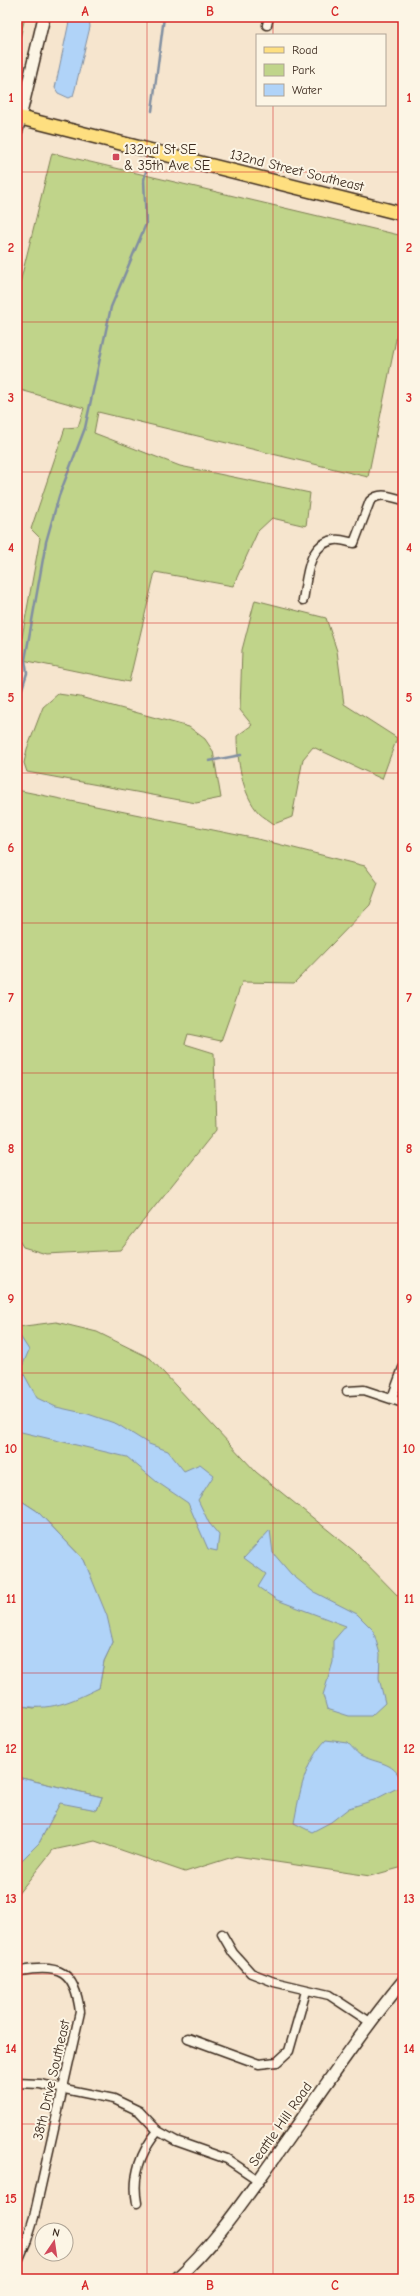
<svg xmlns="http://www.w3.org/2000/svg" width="420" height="2296" viewBox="0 0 420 2296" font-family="'Comic Neue',sans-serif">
<rect width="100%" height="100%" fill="#f6e5ce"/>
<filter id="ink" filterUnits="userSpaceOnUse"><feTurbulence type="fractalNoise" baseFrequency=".025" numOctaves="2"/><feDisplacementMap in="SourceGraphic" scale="8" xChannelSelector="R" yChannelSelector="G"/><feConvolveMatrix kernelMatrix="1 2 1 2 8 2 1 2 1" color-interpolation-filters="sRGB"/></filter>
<g filter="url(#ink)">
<!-- green -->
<path fill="#c0d48a" stroke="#7e7f54" d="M17,17H25L17,51Z
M52,153L403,236V305L368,477L98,412L94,433L180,466L310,493L306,526L272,518L258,531L233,586L155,572L129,682L18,659L40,538L31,529L65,428L78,427L84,408L17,389V295Z
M255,600L326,618L337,651L344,704L397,738L382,779L313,747L303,759L292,817L274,824C269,820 263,817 259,813C242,795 237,759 237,736L252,725L240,710L242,650Z
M58,694L80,697L189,727L205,739L213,751L221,798L196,803L27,772L24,763L27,749L43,707Z
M17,790L262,840L365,866L378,883L370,905L294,983L242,982L221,1041L188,1034L185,1044L214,1053L216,1130L120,1250L46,1254L23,1247L17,1237Z
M56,1322L97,1332L150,1358L256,1472L354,1551L403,1601V1867L370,1876L236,1856L185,1872L95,1841L53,1850L17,1895V1865L39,1843L60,1802L97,1810L102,1797L17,1777V1705L34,1708L99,1688L104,1661L113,1642L84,1560L37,1511L17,1498V1327Z"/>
<!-- water -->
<path fill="#b0d3f8" stroke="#818fa1" d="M70,17H89L90,27L75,89L73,96L69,98L58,93L55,88Z
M17,1336H20L29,1350L21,1369L37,1398L56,1407L88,1414L117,1424L149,1444L168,1451L184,1471L200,1464L214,1475L198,1500L209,1523L219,1535L217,1551L208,1549L188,1503L157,1482L127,1457L17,1431Z
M17,1498L37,1511L84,1560L107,1616L113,1642L104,1661L99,1688C70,1702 50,1712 17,1705Z
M270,1530L273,1553L291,1574L312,1591L357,1614L373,1630L380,1654L379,1678L385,1703L371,1716H349L327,1709L323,1695L333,1662V1641L346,1626L277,1600L258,1587L266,1574L244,1558Z
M326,1740L348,1743C352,1747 357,1754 362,1756C381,1765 395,1761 403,1785L374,1800L349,1808L331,1822L312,1832L294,1823C300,1792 304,1763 326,1740Z
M17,1777L102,1797L97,1810L60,1803L39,1843L17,1865Z"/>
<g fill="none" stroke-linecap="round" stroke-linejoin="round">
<!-- stream -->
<path stroke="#818fa1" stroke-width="2.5" d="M152,111L164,17
M17,704L27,673L25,660L46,542L59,496L85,428L111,307L146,224L144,180L146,171
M209,761L241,755"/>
<defs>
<path id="street" d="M267,25L269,17
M303,600C307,579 307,543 335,540C341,539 348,542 354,543L370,501C380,491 391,497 403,500
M347,1391L364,1390L403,1403
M392,1398L403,1368
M222,1934L233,1953L251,1973L274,1982L329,1995L370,2022
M188,2038L259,2064L277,2062L289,2051L306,1991
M17,2083L40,2084L114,2099L139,2111L158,2131L176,2141L227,2159L258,2180
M137,2203C132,2176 141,2151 158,2131
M18,2261L27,2240L34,2217L80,2012C75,1971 59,1964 21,1971"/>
<path id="secondary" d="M17,130L44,17
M176,2279C215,2244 244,2200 275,2157C317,2098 357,2037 403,1981"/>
<path id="primary" d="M17,117L403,214"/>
</defs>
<!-- street casing -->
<use href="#street" stroke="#3b2a1e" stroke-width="11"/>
<!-- secondary casing -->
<use href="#secondary" stroke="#3b2a1e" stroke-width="14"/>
<!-- primary casing -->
<use href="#primary" stroke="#3b2a1e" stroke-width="16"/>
<!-- street -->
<use href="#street" stroke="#fcf5e5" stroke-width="8"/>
<!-- secondary -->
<use href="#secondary" stroke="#fcf5e5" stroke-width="11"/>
<!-- primary -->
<use href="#primary" stroke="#fedf80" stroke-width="13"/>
</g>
</g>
<!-- grid -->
<path fill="none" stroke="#d62828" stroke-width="1" stroke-opacity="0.55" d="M147,17V2279M273,17V35M273,105V2279M17,172H403M17,322H403M17,472H403M17,623H403M17,773H403M17,923H403M17,1073H403M17,1223H403M17,1373H403M17,1523H403M17,1673H403M17,1824H403M17,1974H403M17,2124H403"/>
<!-- markers -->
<rect fill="#d1495b" stroke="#fcf5e5" stroke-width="1.5" x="112" y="153" width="8" height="8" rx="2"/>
<g text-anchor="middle" stroke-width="4" stroke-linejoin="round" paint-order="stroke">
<!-- poi labels -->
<g font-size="14" fill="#3b2a1e" stroke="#fcf5e5" text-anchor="start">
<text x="124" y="154">132nd St SE<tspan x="124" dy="16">&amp; 35th Ave SE</tspan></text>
</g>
<!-- street labels -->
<g font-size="14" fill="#3b2a1e" stroke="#fcf5e5">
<text transform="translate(297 170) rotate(14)" y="5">132nd Street Southeast</text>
<text transform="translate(51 2080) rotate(-77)" y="5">38th Drive Southeast</text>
<text transform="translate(280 2124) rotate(-55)" y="5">Seattle Hill Road</text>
</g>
</g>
<!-- margin -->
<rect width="420" height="2296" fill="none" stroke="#fcf5e5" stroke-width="44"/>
<!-- legend -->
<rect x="256" y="34" width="130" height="72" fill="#fcf5e5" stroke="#afa495"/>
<rect x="264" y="47" width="20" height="6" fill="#fedf80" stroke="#afa495"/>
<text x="292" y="54" font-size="12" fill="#3b2a1e">Road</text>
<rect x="264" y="64" width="20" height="12" fill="#c0d48a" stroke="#afa495"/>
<text x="292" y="74" font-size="12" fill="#3b2a1e">Park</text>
<rect x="264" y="84" width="20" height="12" fill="#b0d3f8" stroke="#afa495"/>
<text x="292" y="94" font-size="12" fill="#3b2a1e">Water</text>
<!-- north arrow -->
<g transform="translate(54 2242) rotate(13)"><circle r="19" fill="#fcf5e5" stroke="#afa495"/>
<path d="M0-3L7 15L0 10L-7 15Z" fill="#d1495b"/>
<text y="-6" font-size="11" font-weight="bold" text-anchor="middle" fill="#3b2a1e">N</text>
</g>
<rect x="22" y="22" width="376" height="2252" fill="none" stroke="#d62828" stroke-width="1.5"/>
<g font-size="13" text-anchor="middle" font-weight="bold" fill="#d62828">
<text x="85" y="16">A</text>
<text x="210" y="16">B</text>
<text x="335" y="16">C</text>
<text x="11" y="102">1</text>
<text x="409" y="102">1</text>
<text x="11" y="252">2</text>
<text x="409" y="252">2</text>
<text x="11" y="402">3</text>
<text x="409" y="402">3</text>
<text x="11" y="552">4</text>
<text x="409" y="552">4</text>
<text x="11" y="702">5</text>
<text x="409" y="702">5</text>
<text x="11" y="852">6</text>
<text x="409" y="852">6</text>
<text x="11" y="1002">7</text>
<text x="409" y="1002">7</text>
<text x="11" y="1153">8</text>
<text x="409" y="1153">8</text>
<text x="11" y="1303">9</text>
<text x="409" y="1303">9</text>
<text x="11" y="1453">10</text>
<text x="409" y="1453">10</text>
<text x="11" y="1603">11</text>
<text x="409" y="1603">11</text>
<text x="11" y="1753">12</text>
<text x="409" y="1753">12</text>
<text x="11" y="1903">13</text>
<text x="409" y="1903">13</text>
<text x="11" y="2053">14</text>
<text x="409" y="2053">14</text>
<text x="11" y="2203">15</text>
<text x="409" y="2203">15</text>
<text x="85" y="2290">A</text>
<text x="210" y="2290">B</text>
<text x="335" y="2290">C</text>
</g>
</svg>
